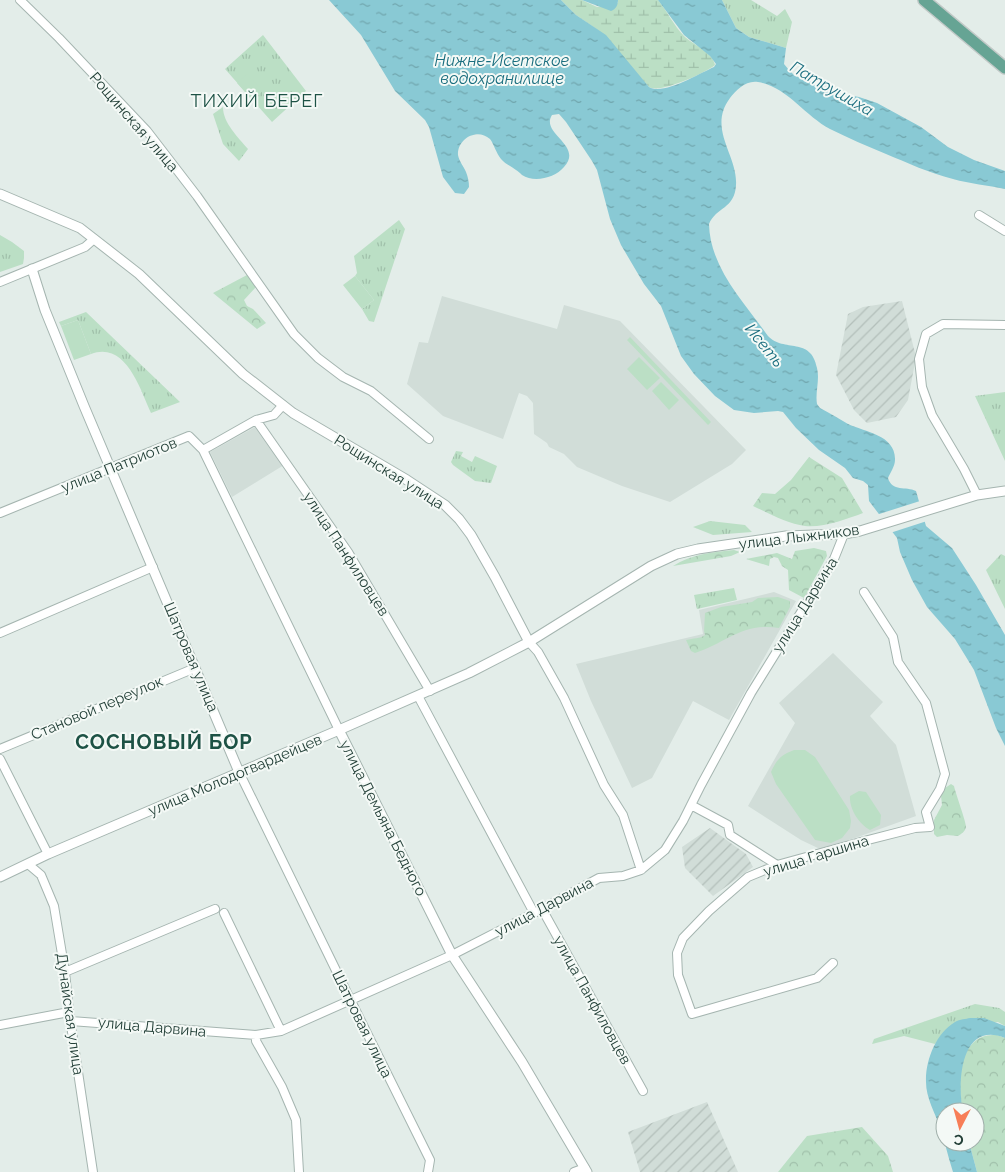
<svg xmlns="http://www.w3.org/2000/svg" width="1005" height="1172" viewBox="0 0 1005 1172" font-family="Raleway,sans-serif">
<defs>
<pattern id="industrial-furrows" width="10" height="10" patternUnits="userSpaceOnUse" patternTransform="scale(1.25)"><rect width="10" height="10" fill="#d1ddd8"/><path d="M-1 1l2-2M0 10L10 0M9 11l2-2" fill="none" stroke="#b3bfba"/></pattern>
<pattern id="grass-tufts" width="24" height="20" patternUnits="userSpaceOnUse" patternTransform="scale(1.25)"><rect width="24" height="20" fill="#bbdfc5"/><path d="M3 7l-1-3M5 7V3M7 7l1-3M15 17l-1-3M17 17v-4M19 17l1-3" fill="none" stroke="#a0c0aa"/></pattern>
<pattern id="forest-crowns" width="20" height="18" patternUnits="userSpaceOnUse" patternTransform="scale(1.25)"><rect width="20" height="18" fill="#bbdfc5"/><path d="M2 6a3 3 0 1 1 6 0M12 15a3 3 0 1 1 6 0" fill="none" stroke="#a0c0aa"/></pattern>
<pattern id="wetland-marsh" width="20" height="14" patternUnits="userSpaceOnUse" patternTransform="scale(1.25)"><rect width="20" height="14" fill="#bbdfc5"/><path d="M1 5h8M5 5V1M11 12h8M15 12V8" fill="none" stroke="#a0c0aa"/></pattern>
<pattern id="water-ripples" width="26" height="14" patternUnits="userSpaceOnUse" patternTransform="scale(1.25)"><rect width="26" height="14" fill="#89c9d4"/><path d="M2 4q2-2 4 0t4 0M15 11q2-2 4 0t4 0" fill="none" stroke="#70a5ad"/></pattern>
</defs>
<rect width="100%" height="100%" fill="#e3ede9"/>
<!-- built -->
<path fill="#d1ddd8" d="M442,296L557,329L564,305L620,321L746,450L732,464L670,502L622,486L577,467L564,454L549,447L547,443L534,434L533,403L527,396L519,393L503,439L443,416L407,384L419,342L428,343Z
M257,426L284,465L232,497L210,452Z
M774,592L796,601L729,720L693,701L652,778L632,788L591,701L576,664L703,634L699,610Z
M833,653L883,702L870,716L896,745L916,816L855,838L820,849L801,840L748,806L795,723L779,703Z"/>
<!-- industrial -->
<path fill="url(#industrial-furrows)" d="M902,301L916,357L908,400L896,417L867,423L854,410L836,375L848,314L863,307Z
M710,828L746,854L753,867L713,896L685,868L682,847Z
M707,1102L738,1172H640L628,1132Z"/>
<!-- grass -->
<path fill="url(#grass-tufts)" d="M722,0H751L777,16L785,9L792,22L786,48L749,37L736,28Z
M263,35L306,91L272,122L225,69Z
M223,107C223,123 238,137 248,149L239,161L223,144L213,114Z
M399,220L405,229L374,322L369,321L362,309L374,300L355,276L357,273L354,256Z
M0,235L12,242L24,251V258L23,264L0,272Z
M86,312L180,402L151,413C140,389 126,341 91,354L78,320L61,326L59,322Z
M1005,392V461L975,396Z
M456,451L463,452L461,456L472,462L475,456L497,466L491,483L475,481L453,465L451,462Z
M710,521L745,525L752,532L713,535L693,527Z
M1001,554L1005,556V609L986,570Z
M734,588L737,600L697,609L694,595Z
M975,1004L999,1008L1005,1012V1026L998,1022L946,1030L935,1044L904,1036L872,1044L874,1039Z"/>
<!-- forest -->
<path fill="url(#forest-crowns)" d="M247,275L256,287L244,300L247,306L253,309L266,323L257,329L213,293Z
M809,457L842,478L863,513C847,519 823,528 805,526C788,524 768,513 753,506L762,493L775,494L791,480Z
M814,548L826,551L827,556L804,598L789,590L788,570L782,566L778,558L774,557L770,559L769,566L746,559L777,553L792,559L795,551Z
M734,550L740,552L731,556L673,566C691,554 714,552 734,550Z
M778,597L790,601V607L779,628C742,622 726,643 695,653L691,651L686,640C693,638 700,639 705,635L704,631L705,613L721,607L752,602L758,598Z
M951,784L954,786C956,795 966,821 966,827C965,832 961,834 958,836L947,835L937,837L934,834V820L942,805L941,796L942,790Z
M997,1035L1005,1038V1172H977L969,1142H975V1112H963C958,1090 956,1053 978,1039C984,1035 991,1035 997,1035Z
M862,1127L888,1156L893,1172H778L807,1136Z"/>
<!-- wetland -->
<path fill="url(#wetland-marsh)" d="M561,0H582L597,7L618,3V0H658C667,11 674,26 684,36C693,45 713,52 715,65C705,73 660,94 649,87L595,28L576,15Z"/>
<!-- garden -->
<path fill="#bbdfc5" d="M247,74L263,91L252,100L237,83Z
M355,276L374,300L362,309L343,285Z
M78,320L91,354L74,360L61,326Z
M630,337L711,422L708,425L627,340Z
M639,357L660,378L647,390L627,369Z
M661,382L679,400L669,410L652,391Z
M794,750H805L815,757L849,810L851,821L850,828L842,838L831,843L815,840L776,784L771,772C777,759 781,755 794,750Z
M859,791L866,792L881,815L880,825L870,830C859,824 849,809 850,796Z"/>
<!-- water -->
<path fill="url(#water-ripples)" d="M329,0H561L576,15L606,35L649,87C663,96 700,73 714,67L716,64L710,56L684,35L658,0H722L736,28L749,37L786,48L784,64L789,70L795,76L806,79L833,92L859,97L877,103L921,127L948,147L974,160L1005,171V189C988,185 970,184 953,179C929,173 908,163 886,154C867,146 848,138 830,129C805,116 787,87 758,82C746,80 736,90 730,98C707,129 738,155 736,185C735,209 716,207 709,224C710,268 744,302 768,336C784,353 811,336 817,368C820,380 815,392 817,404L820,408C830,413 839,419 848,424C865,432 896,435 895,460C895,466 890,473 888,478C892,492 906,486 916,491L926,526L952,548L976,585L1005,635V746L996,728L974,670L955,639L927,607L912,580L900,552L897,538L869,501L868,485L863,481L853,478L845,468L819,450L796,428L783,412L778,411L754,413L734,410L715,396L694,374L681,356L661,306L644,284L621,245L610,219L597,170L592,161L566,122L559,114L552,115C540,134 584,145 564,167C555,178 534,183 522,175C520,173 518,171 516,170C511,166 505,164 501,159C496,153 494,144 490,139C477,127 457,139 458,155C459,161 464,167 466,172C468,177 469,182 469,187L464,194L455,193L443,177L429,127L425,120L395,91L361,35Z
M582,0H618C618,5 616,9 611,11Z
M970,1018H984L1005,1026V1038C960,1020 957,1084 963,1112H945V1142H969L977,1172H953C948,1157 945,1142 940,1127C935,1113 926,1098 926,1082C925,1061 936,1033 955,1022C960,1019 966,1019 970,1018Z"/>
<!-- pier -->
<path fill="#e3ede9" d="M920,501L927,521L890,533L876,515Z"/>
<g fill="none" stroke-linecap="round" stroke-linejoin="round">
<defs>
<path id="minor" d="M20,0L59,38L147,131L197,196L294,334L318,358L343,377L371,391L429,439
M979,215L1005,231
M0,282L85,247L94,239
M256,420L348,552L430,691
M203,450L256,420L274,415L283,405
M977,495L964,469L932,415L922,387L919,359L926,334L943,324L1005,325
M0,513L189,436L203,450L339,730
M0,633L153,567
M529,642L538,652L564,698L604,785L623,815L641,870
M418,696L534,913
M0,749L195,668
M0,759L48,854
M239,772L351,1001L430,1160L428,1172
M691,805L728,825L730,835L777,865
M28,864L41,875L54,906L65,972L69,1012L93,1172
M542,909L643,1091
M224,913L281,1031
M833,963L817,978L692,1014L678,975L677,953L683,938L709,911L748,877L777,865L868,840L915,828L930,827L926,812L940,789L945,774L926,703L898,662L893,637L864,592
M65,972L215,909
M71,1021L256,1035L281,1031L452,955L542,909L599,878L623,876L641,870L665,850L683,821L701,785L751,693L834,559L844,534
M0,1025L69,1012
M256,1035V1041L282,1087L296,1120L299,1172
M574,1172L585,1168"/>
<path id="tertiary" d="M0,194L80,228L139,274L243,374L293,413L407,480L445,505L459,519L471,535L495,577L529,642
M32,269L45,310L84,406L239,772
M339,730L452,955L522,1062L587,1172
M0,877L48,854L339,730L469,673L529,642L651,566L677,554L698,549L786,536L844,534L860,531L977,495L1005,491"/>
<path id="primary" d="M924,0L1005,68"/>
</defs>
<!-- minor casing -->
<use href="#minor" stroke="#a5b5b0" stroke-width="10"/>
<!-- tertiary casing -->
<use href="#tertiary" stroke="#a5b5b0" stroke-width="11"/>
<!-- primary casing -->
<use href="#primary" stroke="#c1c9c7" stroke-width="14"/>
<!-- minor -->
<use href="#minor" stroke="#fff" stroke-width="8"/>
<!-- tertiary -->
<use href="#tertiary" stroke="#fff" stroke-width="9"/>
<!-- primary -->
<use href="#primary" stroke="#66a494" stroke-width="11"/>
</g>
<g text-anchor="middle" stroke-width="4" stroke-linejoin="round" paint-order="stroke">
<!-- street labels -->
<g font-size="15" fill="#223f37" stroke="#f4f9f6">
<text transform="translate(134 122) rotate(49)" y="5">Рощинская улица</text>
<text transform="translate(119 465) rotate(-22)" y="5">улица Патриотов</text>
<text transform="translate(389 472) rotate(32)" y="5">Рощинская улица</text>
<text transform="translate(799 537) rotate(-7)" y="5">улица Лыжников</text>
<text transform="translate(346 554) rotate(57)" y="5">улица Панфиловцев</text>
<text transform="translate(805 605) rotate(-58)" y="5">улица Дарвина</text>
<text transform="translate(191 657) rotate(67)" y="5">Шатровая улица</text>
<text transform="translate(97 708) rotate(-23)" y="5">Становой переулок</text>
<text transform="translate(235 775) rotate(-23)" y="5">улица Молодогвардейцев</text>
<text transform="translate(383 818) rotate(63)" y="5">улица Демьяна Бедного</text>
<text transform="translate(816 856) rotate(-17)" y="5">улица Гаршина</text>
<text transform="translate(544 907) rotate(-28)" y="5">улица Дарвина</text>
<text transform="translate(592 1000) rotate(61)" y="5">улица Панфиловцев</text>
<text transform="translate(70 1014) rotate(82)" y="5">Дунайская улица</text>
<text transform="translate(362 1024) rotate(64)" y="5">Шатровая улица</text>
<text transform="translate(152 1027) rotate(5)" y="5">улица Дарвина</text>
</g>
<!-- water labels -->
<g font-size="16" font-style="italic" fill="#196d7e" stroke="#f4f9f6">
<text x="502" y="66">Нижне-Исетское<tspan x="502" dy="18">водохранилище</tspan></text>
<text transform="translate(832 88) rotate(30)" y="6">Патрушиха</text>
<text transform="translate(765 345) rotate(51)" y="6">Исеть</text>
</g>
<!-- quarter labels -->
<g font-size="18" letter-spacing="1" fill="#1d5245" stroke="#f4f9f6">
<text x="257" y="107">ТИХИЙ БЕРЕГ</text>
</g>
<!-- district labels -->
<g font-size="20" font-weight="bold" letter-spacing="1" fill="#1d5245" stroke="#f4f9f6">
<text x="164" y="749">СОСНОВЫЙ БОР</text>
</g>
</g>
<!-- north arrow -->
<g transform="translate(960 1127) rotate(186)"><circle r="24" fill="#f4f9f6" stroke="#a0afaa"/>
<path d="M0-4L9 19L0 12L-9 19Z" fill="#f77e57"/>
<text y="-8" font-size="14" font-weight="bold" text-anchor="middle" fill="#223f37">С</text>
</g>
</svg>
